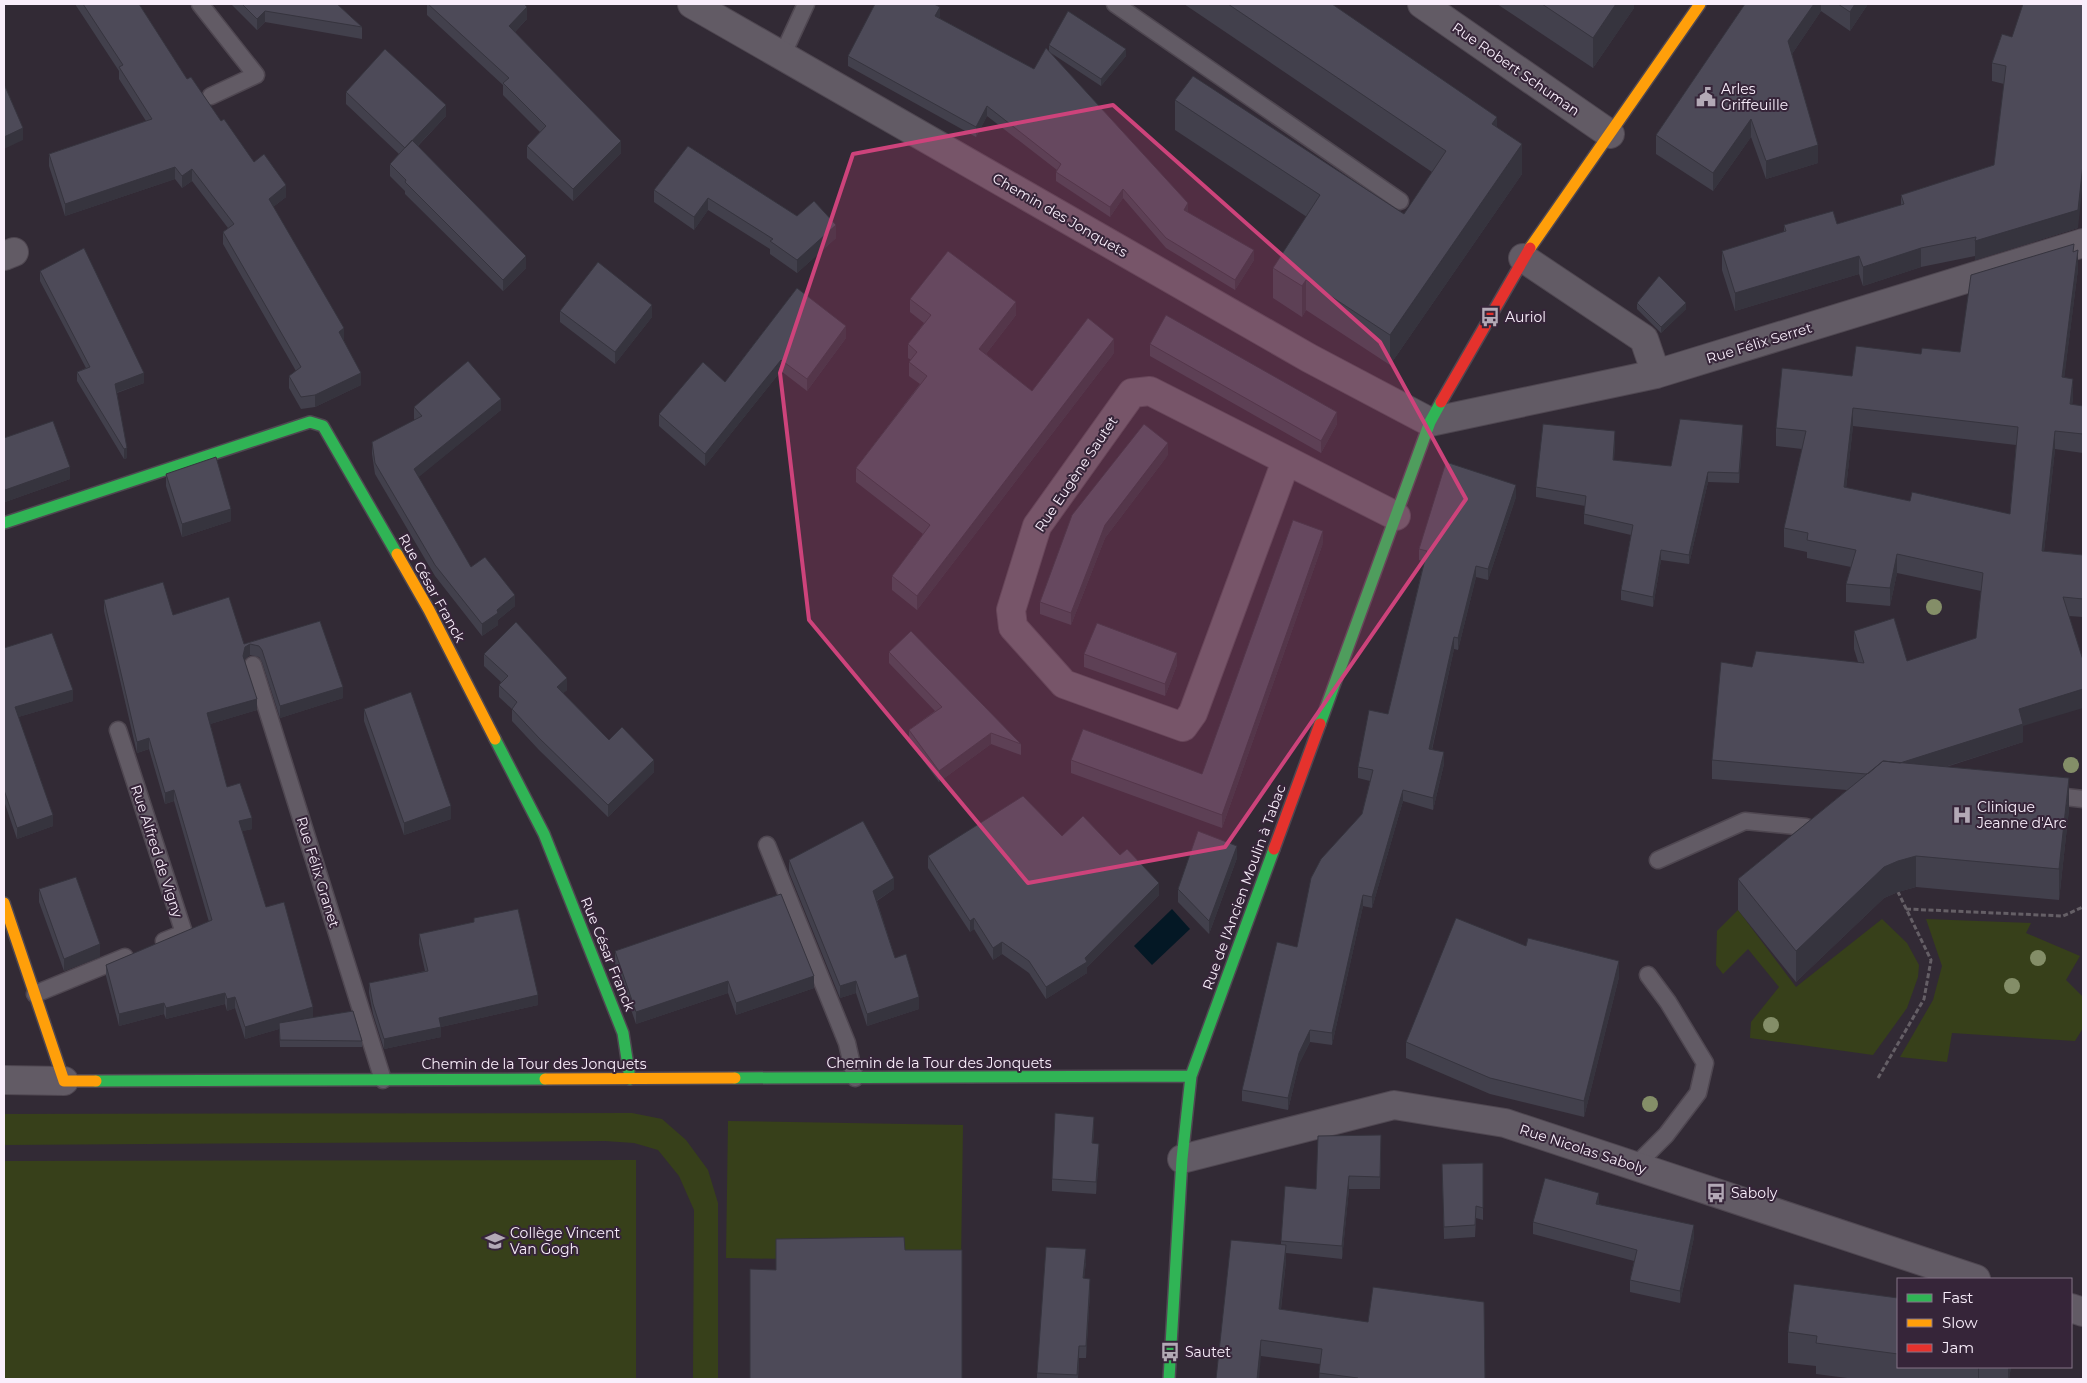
<svg xmlns="http://www.w3.org/2000/svg" width="2087" height="1383" viewBox="0 0 2087 1383" font-family="Montserrat,sans-serif">
<rect width="100%" height="100%" fill="#322a35"/>
<!-- green -->
<path fill="#37401a" d="M1738,910L1796,987L1882,919L1907,943L1919,965L1918,977L1907,1008L1873,1055L1750,1038L1751,1022L1779,987L1748,949L1723,974L1716,965L1717,931Z
M1926,919L2031,923L2026,933L2080,956L2066,980L2083,997V1028L2075,1041L1952,1033L1947,1062L1900,1057L1933,1000L1942,966Z
M632,1113L662,1119L686,1140L708,1170L718,1203V1379H693L694,1210L679,1176L658,1150L634,1143L605,1141L4,1145V1114Z
M728,1121L963,1125L961,1262L726,1258Z
M636,1160V1379H4V1161Z"/>
<!-- water -->
<path fill="#041825" d="M1172,909L1190,929L1152,965L1134,946Z"/>
<g fill="none" stroke-linecap="round" stroke-linejoin="round">
<defs>
<path id="lane" d="M200,4L256,75L211,96
M1115,4L1400,201
M782,56L806,4
M253,665L383,1080
M118,730L184,933L164,941
M2048,795L2083,799
M767,845L847,1043L855,1078
M1658,860L1745,821L1806,827
M35,994L125,957
M1635,1166L1666,1135L1698,1093L1705,1063L1668,1002L1648,975"/>
<path id="street" d="M692,4L1309,358L1430,422L1656,374L2083,243
M1422,4L1610,134
M4,256L14,252
M1523,258L1644,339L1656,374
M1286,461L1193,713L1183,727L1064,684L1013,627L1011,610L1037,526L1132,393L1150,391L1396,516
M4,1080L64,1081
M1182,1159L1394,1105L1505,1123L1976,1279
M2071,1308L2083,1312"/>
<path id="fast" d="M4,523L310,422L323,426L397,554
M1320,724L1430,422L1441,402
M495,739L544,834L623,1033L630,1079
M735,1078L1191,1076
M96,1081L545,1079
M1169,1379L1182,1159L1191,1076L1274,849"/>
<path id="slow" d="M1530,248L1700,4
M397,554L429,610L495,739
M4,903L64,1081H96
M545,1079L735,1078"/>
<path id="jam" d="M1441,402L1530,248
M1274,849L1320,724"/>
</defs>
<!-- lane casing -->
<use href="#lane" stroke="#4f4751" stroke-width="19"/>
<!-- street casing -->
<use href="#street" stroke="#4f4751" stroke-width="30"/>
<!-- fast casing -->
<use href="#fast" stroke="#4f4751" stroke-width="14"/>
<!-- slow casing -->
<use href="#slow" stroke="#4f4751" stroke-width="14"/>
<!-- jam casing -->
<use href="#jam" stroke="#4f4751" stroke-width="14"/>
<!-- path -->
<path stroke="#655f66" stroke-width="3" stroke-dasharray="5 2.5" stroke-linecap="butt" d="M1906,909L2063,916L2083,907
M1878,1078L1924,999L1931,960L1898,892"/>
<!-- lane -->
<use href="#lane" stroke="#625b65" stroke-width="16"/>
<!-- street -->
<use href="#street" stroke="#625b65" stroke-width="28"/>
<!-- fast -->
<use href="#fast" stroke="#30b455" stroke-width="11"/>
<!-- slow -->
<use href="#slow" stroke="#ff9f0a" stroke-width="11"/>
<!-- jam -->
<use href="#jam" stroke="#e5322d" stroke-width="11"/>
</g>
<!-- trees -->
<g fill="#848e68">
<circle cx="1934" cy="607" r="8"/>
<circle cx="2071" cy="765" r="8"/>
<circle cx="2038" cy="958" r="8"/>
<circle cx="2012" cy="986" r="8"/>
<circle cx="1771" cy="1025" r="8"/>
<circle cx="1650" cy="1104" r="8"/>
</g>
<!-- wall -->
<path fill="#42404c" fill-rule="evenodd" d="M75,4H139L187,79L254,162L286,197L273,207L344,340V341L361,385L315,407L301,409L289,388V376L296,371L223,244V232L228,228L192,181L182,188L175,179L65,216L49,166V154L146,121L119,79V71Z
M231,4H337L362,27V39L265,22L257,30Z
M427,4H524L527,19L515,32L621,153L573,201L527,158V146L540,132L503,95V85L427,15Z
M1184,4H1332L1497,127L1522,174L1390,365L1306,310L1302,317L1273,298V268L1307,217L1175,130V100L1404,214L1432,172Z
M1497,4H1634V8L1593,68Z
M1745,4H1868L1850,31L1821,11L1792,54L1818,163L1766,179L1751,137L1713,191L1656,154V135Z
M940,16L939,18L1034,69L1049,51V45L1126,56L1101,86L1051,53L1188,213L1254,260L1235,290L1166,248L1123,198L1110,217L1056,181V172L1057,170L987,116L976,137L848,66V56Z
M2002,34L2078,228L1975,260V256L1921,267L1863,286L1859,274L1735,311L1722,270V251L1784,232V225L1837,224L1901,205V195L1994,165L2004,84L1992,81V63Z
M346,92L446,116L418,146L526,268L503,291L405,194V191L390,176V164L399,154L346,104Z
M688,146L797,216L836,238L797,273L770,254V249L708,210L694,230L654,202V190Z
M2074,252L2078,269L2064,378L2073,397L2072,405L2083,406V453L2055,449L2044,551L2083,555V617L2069,616L2023,726V742L1946,767L2069,809L2059,900L1916,887L1898,892L1884,898L1796,982L1738,910V879L1847,790L1712,779V760L1752,667L1858,662L1854,649V631L1907,661L1976,638L1981,591L1897,573L1890,606L1846,602V584L1851,567L1807,558V552L1784,547V528L1802,449L1776,446V428L1852,376L1921,354L1960,352ZM1853,426L2016,445L2010,514L1910,501L1846,488Z
M40,271L144,383L117,393L127,458L124,459L77,381V372L86,368L40,281Z
M797,288L846,338L807,391L781,371L705,466L659,426V414L725,382Z
M910,299L1016,315L986,354L1032,391L1114,353L917,610L892,590V576L923,534L856,482V468L920,384L909,376V362L911,360L908,358V344L924,323L910,312Z
M1637,303L1686,309L1661,333L1637,309Z
M560,311L652,317L615,364L560,322Z
M1150,344L1337,424L1321,453L1150,356Z
M414,407L501,410L418,477L471,567L515,606L498,620V625L482,636L435,576L375,474L372,454V442L415,420L414,419Z
M1743,435L1739,483L1708,482L1689,564L1661,560L1653,607L1621,600V590L1631,535L1584,524V514L1585,506L1536,497V487L1615,441L1614,460L1671,466Z
M4,438L70,479L5,502L4,498Z
M1168,455L1105,538L1071,625L1040,614V602Z
M166,474L231,521L182,537L166,486Z
M1516,497L1488,580L1476,577L1458,650L1454,649L1432,750L1444,764L1433,810L1403,801L1372,908L1363,906L1332,1045L1310,1042L1299,1064L1288,1110L1242,1101V1090L1297,947L1362,814L1370,781L1358,778V767L1388,714L1424,562L1419,560V549Z
M1323,543L1222,828L1071,773V760L1202,774Z
M104,600L173,615L244,644L320,621L343,698L280,718L262,662L259,657L250,655L245,659V661L257,710L210,724L227,787L252,829L242,831L266,907L313,1017L362,1041V1047H280L279,1029L245,1039L235,1008L227,1011L225,1004L166,1019L164,1014L119,1026L106,976V965L209,922L174,801L165,804L149,749L137,753L104,611Z
M4,648L73,701L18,717L53,826L17,839L4,801Z
M889,652L1021,744V755L991,744L939,782L909,741V730L935,711L889,663Z
M484,654L567,690L563,693L609,740L654,772L608,817L539,750L512,721V709L499,697V685L501,682L484,666Z
M1084,654L1177,665L1165,696L1084,667Z
M364,709L451,819L404,835L364,721Z
M1062,836L1120,855L1159,895L1087,967V973L1046,999L1029,973L1002,954L993,960L974,929L970,932L928,868V856Z
M1237,858L1209,934L1178,902V889Z
M789,860L894,889L877,901L895,958L919,1009L867,1026L856,993L840,998L789,872Z
M39,889L100,957L64,971L39,902Z
M474,918L538,1005L441,1027V1037L384,1049L373,1014L369,993V983L425,971L419,944V934L474,922Z
M1526,946L1619,977L1584,1117L1490,1094L1406,1058V1042Z
M615,951L814,988L736,1015L728,993L636,1024L615,963Z
M1094,1129L1093,1143L1099,1156L1096,1194L1052,1191V1179Z
M1381,1147L1380,1189H1349L1342,1259L1286,1253V1261L1281,1309L1485,1379H1319L1320,1364L1261,1356L1216,1379L1281,1245V1241L1316,1189Z
M1483,1163V1220L1476,1218L1475,1237L1444,1239L1442,1164Z
M1599,1204L1694,1237L1680,1303L1630,1292V1280L1634,1261L1533,1234V1222Z
M1086,1261L1084,1278L1090,1291L1086,1358H1079L1078,1379H1037V1373Z
M1898,1298V1367H2011L2009,1379H1855L1816,1374V1366L1788,1363V1332Z"/>
<!-- shaded-wall -->
<path fill="#36343e" d="M1616,4H1634V8L1593,68V38Z
M1814,4H1821V11L1788,60V41Z
M1855,4H1868L1850,31V12Z
M527,7V19L509,38V26Z
M940,7V16L935,26V16Z
M265,11V22L257,30V19Z
M1126,49V56L1101,86V79Z
M446,105V116L405,159V148Z
M987,106V116L976,137V127Z
M1497,117V147L1492,124Z
M1751,119V137L1713,191V173Z
M23,128V140L4,149V137Z
M621,141V153L573,201V189Z
M1522,144V174L1390,365V335Z
M1818,145V163L1766,179V161Z
M2083,164V182L2078,228L1975,260V241Z
M175,167V179L65,216V204Z
M192,169V181L182,188V176Z
M286,185V197L269,210V199Z
M1123,189V198L1110,217V207Z
M708,198V210L694,230V217Z
M1188,203V213L1184,210Z
M836,225V238L797,273V260Z
M1921,248V267L1863,286V267Z
M1254,250V260L1235,290V280Z
M2078,250V269L2062,396V377Z
M526,256V268L503,291V280Z
M1859,256V274L1735,311V293Z
M1306,280V310L1302,317V286Z
M1016,302V315L979,363V349Z
M1686,303V309L1661,333V327Z
M652,305V317L615,364V352Z
M846,326V338L807,391V379Z
M344,328V340L339,344V332Z
M1114,339V353L917,610V596Z
M781,360V371L705,466V454Z
M144,373V383L115,393V384Z
M361,373V385L315,407V395Z
M2073,379V397L2070,423V404Z
M501,399V410L414,481V469Z
M1853,408V426L1844,506V487Z
M1337,412V424L1321,453V441Z
M1743,425V435L1739,483V473Z
M1615,431V441L1613,470V460Z
M2055,431V449L2042,570V551Z
M1168,443V455L1105,538L1071,625V613L1105,525Z
M127,448V458L124,459V449Z
M70,467V479L5,502V490Z
M1708,472V482L1689,564V555Z
M1516,485V497L1488,580V569Z
M231,509V521L182,537V524Z
M1323,531V543L1222,828V815Z
M1661,550V560L1653,607V597Z
M1897,554V573L1890,606V588Z
M1476,566V577L1458,650V638Z
M515,595V606L498,620V625L482,636V624L497,610Z
M1454,637V649L1429,761V749Z
M250,644V655L245,659L243,668V656L245,647Z
M1177,653V665L1165,696V684Z
M567,678V690L557,699V687Z
M343,687V698L280,718V706Z
M2083,689V708L2023,726V742L1866,792V774L2019,709Z
M73,690V701L15,718V707Z
M257,699V710L207,725V713Z
M991,733V744L939,782V771Z
M149,738V749L137,753V742Z
M1444,752V764L1433,810V798Z
M654,760V772L608,817V805Z
M2069,778V809L2059,900V869Z
M174,790V801L165,804V793Z
M1403,790V801L1372,908V897Z
M451,806V819L404,835V823Z
M53,815V826L17,839V828Z
M252,818V829L239,832V821Z
M1237,846V858L1209,934V921Z
M1916,856V887L1898,892L1884,898L1796,982V951L1884,867L1898,861Z
M894,878V889L873,903V891Z
M1159,883V895L1087,967V973L1046,999V987L1085,958Z
M1363,895V906L1332,1045V1033Z
M974,918V929L970,932V921Z
M1002,942V954L993,960V948Z
M100,944V957L64,971V959Z
M1619,961V977L1584,1117V1101Z
M814,976V988L736,1015V1003Z
M728,981V993L636,1024V1012Z
M856,981V993L840,998V986Z
M225,993V1004L166,1019V1008Z
M538,995V1005L441,1027V1037L384,1049V1039L439,1018Z
M235,997V1008L227,1011V999Z
M919,997V1009L867,1026V1014Z
M164,1003V1014L119,1026V1014Z
M313,1007V1019L279,1023V1029L245,1039V1027Z
M1310,1030V1042L1299,1064L1288,1110V1098L1299,1053Z
M1094,1117V1129L1092,1156V1143Z
M1099,1144V1156L1096,1194V1182Z
M1349,1176V1189L1342,1259V1246Z
M1599,1193V1205L1596,1204Z
M1694,1225V1237L1680,1303V1291Z
M1286,1245V1261L1279,1325V1309Z
M1086,1249V1261L1083,1290V1278Z
M1090,1279V1291L1086,1358V1346Z
M1261,1340V1356L1259,1379H1257Z
M1079,1346V1358L1077,1379V1375Z
M1978,1367H1979V1379H1978Z
M2008,1367H2011L2009,1379H2008Z"/>
<!-- building -->
<path fill="#4d4a58" stroke="#36343e" fill-rule="evenodd" d="M83,4H139L187,79L191,77L221,121L224,119L254,162L264,154L286,185L269,199L344,328L339,332L361,373L315,395L301,397L289,376L301,367L223,232L234,224L192,169L182,176L175,167L65,204L49,154L152,119L119,67L123,65Z
M242,4H337L362,27L265,11L257,19Z
M428,4H524L527,7L509,26L621,141L573,189L527,146L546,126L503,83L509,78Z
M875,4H934L940,7L935,16L1034,69L1046,48L1188,203L1184,210L1254,250L1235,280L1166,238L1123,189L1110,207L1056,172L1061,164L987,106L976,127L848,56Z
M1228,4H1332L1497,117L1492,124L1522,144L1390,335L1306,280L1302,286L1273,268L1320,195L1175,100L1193,76L1404,214L1446,151Z
M1542,4H1616L1593,38Z
M1745,4H1814L1788,41L1818,145L1766,161L1751,119L1713,173L1656,135Z
M1838,4H1855L1850,12Z
M2023,4H2083V164L2078,210L1975,241L1976,237L1921,248L1863,267L1859,256L1735,293L1722,251L1786,231L1784,225L1833,211L1837,224L1904,204L1901,195L1994,165L2006,66L1992,63L2002,34L2012,37Z
M1068,11L1126,49L1101,79L1049,45Z
M385,49L446,105L405,148L346,92Z
M4,84L23,128L4,137Z
M412,140L526,256L503,280L405,182L406,180L390,164Z
M688,146L797,216L814,201L836,225L797,260L770,241L773,239L708,198L694,217L654,190Z
M2074,244L2073,252L2078,250L2062,377L2073,379L2070,404L2083,406V434L2055,431L2042,551L2083,555V599L2063,597L2083,660V689L2019,709L2023,724L1900,763L1883,761L1869,773L1866,774L1712,760L1721,662L1752,667L1756,651L1864,663L1854,631L1894,618L1907,661L1976,638L1983,573L1897,554L1890,588L1846,584L1856,550L1807,540L1808,533L1784,528L1806,431L1776,428L1782,368L1852,376L1856,346L1921,354L1922,348L1960,352L1971,275ZM1853,408L2018,427L2010,514L1912,492L1910,501L1844,487Z
M84,248L144,373L115,384L127,448L124,449L77,372L90,367L40,271Z
M948,251L1016,302L979,349L1032,391L1088,318L1114,339L917,596L892,576L930,525L856,468L927,376L909,362L917,352L908,344L931,315L910,299Z
M598,262L652,305L615,352L560,311Z
M1659,276L1686,303L1661,327L1637,303Z
M797,288L846,326L807,379L781,360L705,454L659,414L703,362L725,382Z
M1166,315L1337,412L1321,441L1150,344Z
M468,361L501,399L414,469L471,567L485,557L515,595L497,610L498,613L482,624L435,565L375,463L372,442L422,416L414,407Z
M1680,419L1743,425L1739,473L1708,472L1689,555L1661,550L1653,597L1621,590L1633,525L1584,514L1586,496L1536,487L1543,424L1615,431L1613,460L1671,466Z
M53,421L70,467L5,490L4,486V438Z
M1144,424L1168,443L1105,525L1071,613L1040,602L1072,515Z
M216,457L231,509L182,524L166,474Z
M1446,462L1516,485L1488,569L1476,566L1458,638L1454,637L1429,749L1444,752L1433,798L1403,790L1372,897L1363,895L1332,1033L1310,1030L1299,1053L1288,1098L1242,1090L1277,942L1297,947L1311,878L1321,859L1362,814L1373,770L1358,767L1369,710L1388,714L1427,551L1419,549Z
M1293,520L1323,531L1222,815L1071,760L1083,729L1202,774Z
M163,582L173,615L229,597L244,644L320,621L343,687L280,706L262,650L259,646L250,644L245,647L243,656L257,699L207,713L227,787L240,783L252,818L239,821L266,907L284,902L313,1007L245,1027L235,997L227,999L225,993L166,1008L164,1003L119,1014L106,965L212,920L174,790L165,793L149,738L137,742L104,600Z
M516,622L567,678L557,687L609,740L622,727L654,760L608,805L539,738L512,709L517,702L499,685L508,676L484,654Z
M1097,623L1177,653L1165,684L1084,654Z
M911,631L1021,744L991,733L939,771L909,730L942,707L889,652Z
M52,633L73,690L15,707L53,815L17,828L4,790V648Z
M411,692L451,806L404,823L364,709Z
M1883,761L2069,778L2059,869L1916,856L1898,861L1884,867L1796,951L1738,879Z
M1023,796L1062,836L1083,816L1120,855L1127,849L1159,883L1085,958L1087,962L1046,987L1029,961L1002,942L993,948L974,918L970,921L928,856Z
M863,821L894,878L873,891L895,958L906,954L919,997L867,1014L856,981L840,986L789,860Z
M1198,831L1237,846L1209,921L1178,889Z
M76,877L100,944L64,959L39,889Z
M781,894L814,976L736,1003L728,981L636,1012L615,951Z
M518,909L538,995L439,1018L441,1027L384,1039L373,1004L369,983L428,971L419,934L474,922V918Z
M1456,918L1526,946L1528,938L1619,961L1584,1101L1490,1078L1406,1042Z
M353,1011L362,1041L280,1040L279,1023Z
M1055,1113L1094,1117L1092,1143L1099,1144L1096,1182L1052,1179Z
M1381,1135L1380,1177L1349,1176L1342,1246L1281,1241L1285,1186L1316,1189L1318,1136Z
M1483,1163V1208L1476,1206L1475,1225L1444,1227L1442,1164Z
M1545,1178L1599,1193L1596,1204L1694,1225L1680,1291L1630,1280L1637,1250L1533,1222Z
M904,1237L905,1250H962V1379H750V1269L776,1270V1239Z
M1231,1240L1286,1245L1279,1309L1368,1322L1373,1287L1484,1302L1485,1379H1358V1378L1319,1373L1322,1349L1261,1340L1257,1379H1216Z
M1046,1247L1086,1249L1083,1278L1090,1279L1086,1346H1079L1077,1375L1037,1373Z
M1794,1284L1898,1298V1354L1816,1343L1817,1336L1788,1332Z"/>
<!-- marked area -->
<path fill="#cd437b" fill-opacity="0.2" stroke="#cd437b" stroke-width="4" stroke-linejoin="round" d="M1113,105L1380,342L1466,499L1225,847L1028,883L809,620L780,373L853,154Z"/>
<!-- icons -->
<defs>
<symbol id="civic-bare" viewBox="-9 -9 18 18"><path d="M-.6-6.5H3V-4.5H.6V-3L4-1V1h2V6H-6V1h2V-1L-.6-3ZM-1.2 2.5V6h2.4V2.5Z" fill="#b3a9b6" stroke="#362539" stroke-width="2.5" paint-order="stroke"/></symbol>
<symbol id="bus-bare" viewBox="-9 -9 18 18"><path d="M-5-6H5V4H4V6H2V4H-2V6H-4V4H-5ZM-3.5-4V0h7V-4ZM-3.5 1.2v1.5H-2V1.2ZM2 1.2v1.5H3.5V1.2Z" fill="#b3a9b6" stroke="#362539" stroke-width="2.5" paint-order="stroke"/></symbol>
<symbol id="hospital-bare" viewBox="-9 -9 18 18"><path d="M-5-5h3v3.5h4V-5h3V5h-3V1.5h-4V5h-3Z" fill="#b3a9b6" stroke="#362539" stroke-width="2.5" paint-order="stroke"/></symbol>
<symbol id="school-bare" viewBox="-9 -9 18 18"><path d="M0-5L7-2L0 1L-7-2ZM-4 1L0 2.5L4 1V4Q0 6-4 4Z" fill="#b3a9b6" stroke="#362539" stroke-width="2.5" paint-order="stroke"/></symbol>
</defs>
<g fill-rule="evenodd">
<use href="#civic-bare" x="1692" y="83" width="28" height="28"/>
<use href="#bus-bare" x="1476" y="303" width="28" height="28"/>
<use href="#hospital-bare" x="1948" y="801" width="28" height="28"/>
<use href="#bus-bare" x="1702" y="1179" width="28" height="28"/>
<use href="#school-bare" x="481" y="1227" width="28" height="28"/>
<use href="#bus-bare" x="1156" y="1338" width="28" height="28"/>
</g>
<g text-anchor="middle" stroke-width="4" stroke-linejoin="round" paint-order="stroke">
<!-- street labels -->
<g font-size="14" fill="#f9eefb" stroke="#362539">
<text transform="translate(1516 69) rotate(35)" y="5">Rue Robert Schuman</text>
<text transform="translate(1060 215) rotate(30)" y="5">Chemin des Jonquets</text>
<text transform="translate(1759 343) rotate(-17)" y="5">Rue Félix Serret</text>
<text transform="translate(1076 474) rotate(-56)" y="5">Rue Eugène Sautet</text>
<text transform="translate(432 588) rotate(61)" y="5">Rue César Franck</text>
<text transform="translate(157 851) rotate(72)" y="5">Rue Alfred de Vigny</text>
<text transform="translate(318 872) rotate(73)" y="5">Rue Félix Granet</text>
<text transform="translate(1244 887) rotate(-70)" y="5">Rue de l'Ancien Moulin à Tabac</text>
<text transform="translate(608 954) rotate(68)" y="5">Rue César Franck</text>
<text x="939" y="1068">Chemin de la Tour des Jonquets</text>
<text x="534" y="1069">Chemin de la Tour des Jonquets</text>
<text transform="translate(1583 1149) rotate(18)" y="5">Rue Nicolas Saboly</text>
</g>
<!-- poi labels -->
<g font-size="14" fill="#f9eefb" stroke="#362539" text-anchor="start">
<text x="1721" y="94">Arles<tspan x="1721" dy="16">Griffeuille</tspan></text>
<text x="1505" y="322">Auriol</text>
<text x="1977" y="812">Clinique<tspan x="1977" dy="16">Jeanne d'Arc</tspan></text>
<text x="1731" y="1198">Saboly</text>
<text x="510" y="1238">Collège Vincent<tspan x="510" dy="16">Van Gogh</tspan></text>
<text x="1185" y="1357">Sautet</text>
</g>
</g>
<!-- border -->
<rect width="2087" height="1383" fill="none" stroke="#f9eefb" stroke-width="10"/>
<!-- legend -->
<rect x="1897" y="1278" width="175" height="90" fill="#362539" stroke="#847587"/>
<rect x="1907" y="1294" width="25" height="8" fill="#30b455" stroke="#847587"/>
<text x="1942" y="1303" font-size="15" fill="#f9eefb">Fast</text>
<rect x="1907" y="1319" width="25" height="8" fill="#ff9f0a" stroke="#847587"/>
<text x="1942" y="1328" font-size="15" fill="#f9eefb">Slow</text>
<rect x="1907" y="1344" width="25" height="8" fill="#e5322d" stroke="#847587"/>
<text x="1942" y="1353" font-size="15" fill="#f9eefb">Jam</text>
</svg>
